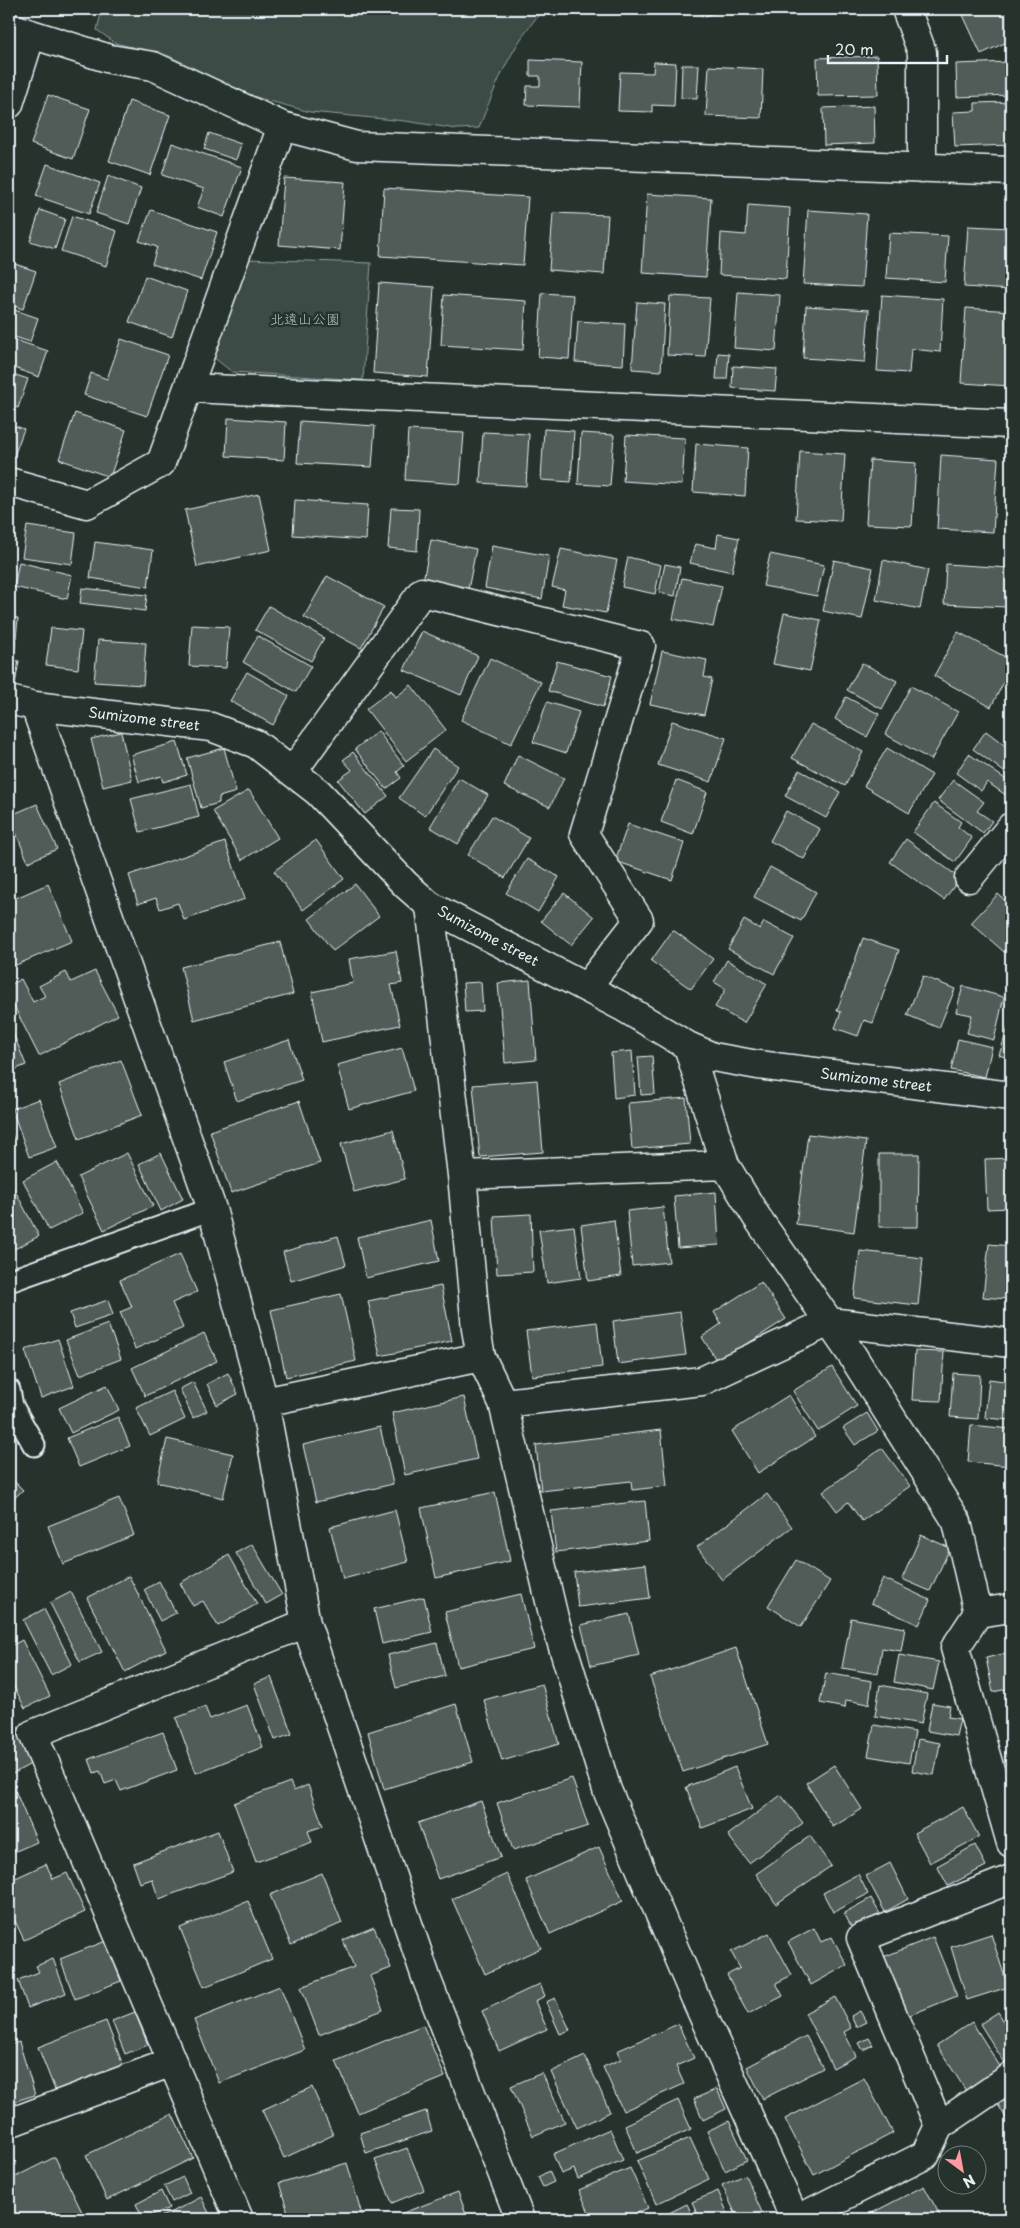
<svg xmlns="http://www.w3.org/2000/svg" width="1020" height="2228" viewBox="0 0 1020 2228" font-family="'Playpen Sans','Klee One',sans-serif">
<rect width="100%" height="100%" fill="#26332d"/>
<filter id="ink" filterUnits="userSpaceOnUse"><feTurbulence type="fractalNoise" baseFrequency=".02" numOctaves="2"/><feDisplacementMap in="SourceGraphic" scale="10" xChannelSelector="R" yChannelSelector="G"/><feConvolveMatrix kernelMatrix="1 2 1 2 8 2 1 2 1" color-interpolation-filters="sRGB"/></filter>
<g filter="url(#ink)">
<!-- green -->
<path fill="#3e4b47" stroke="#939ea0" d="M102,9H544C512,44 496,84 479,128L457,129L405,121L310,112L248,95L169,56L115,43L97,30Z
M244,259L371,263L363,380L232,372L212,356Z"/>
<!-- building -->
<path fill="#505c59" stroke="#e8f1f8" d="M587,9H627L588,12Z
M699,9H726L702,17Z
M977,9H1009L1011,13V40L981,54L963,15Z
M877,56L878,95L818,96L817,58Z
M530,60L582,62L580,107L526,105L527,86H540V76H530Z
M654,62L676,63L674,106L652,105V112L618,111L620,72L653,73Z
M1009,62L1011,95L957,97L956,64Z
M682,65H699L697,99L681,98Z
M709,66L763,69L761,118L706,116Z
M48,95L90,109L73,159L31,144Z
M129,101L170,115L150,175L109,161Z
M1011,102V145L955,147L953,112L975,111V103Z
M874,106L875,143L824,145L823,108Z
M209,133L241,144L236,160L204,149Z
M172,143L242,167L224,217L197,207L204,189L162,175Z
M47,164L100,183L89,214L36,196Z
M108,176L141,188L129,224L96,213Z
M284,178L345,182L340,250L279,245Z
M384,188L528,197L523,265L380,256Z
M647,194L711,198L706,277L642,273Z
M748,205L790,208L786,279L719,275L721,233L746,235Z
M40,210L65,219L55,249L30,241Z
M151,210L217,232L201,280L152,264L157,247L139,241Z
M808,210L867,214L862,287L803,284Z
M553,213L608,215L604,274L549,270Z
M72,216L117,231L106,266L61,251Z
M968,226L1011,228V290L964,287Z
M889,233L948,236L945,282L886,278Z
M9,262L36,271L23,309L9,304Z
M145,276L187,291L172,337L129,322Z
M379,283L434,287L428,377L373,373Z
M738,292L780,295L776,351L734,348Z
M542,293L573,295L569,359L538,357Z
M444,295L526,301L523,350L441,345Z
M882,295L943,299L940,352L911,349L909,373L877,371Z
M670,296L710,298L705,357L667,355Z
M637,302L665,304L661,371L632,369Z
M806,306L869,310L865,362L803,358Z
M9,308L38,318L30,342L9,335Z
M966,308L1011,311V386L961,383Z
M578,321L625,324L623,365L575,362Z
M9,338L48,351L39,377L9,366Z
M121,339L168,355L147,416L84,395L91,373L107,379Z
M718,353L729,354L727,379H716Z
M733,366L777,369L775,391L732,388Z
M9,373L28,379L18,408L9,404Z
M75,413L126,430L110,477L59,459Z
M228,418L286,422L284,460L226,456Z
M300,421L375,426L372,467L297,463Z
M9,424L24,429L11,464L9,463Z
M544,429L574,431L571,482L541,480Z
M408,430L464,433L460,484L405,480Z
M483,432L529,434L526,486L480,483Z
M581,433L614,435L610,486L578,484Z
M626,435L685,438L682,485L623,481Z
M696,444L748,448L745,496L693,492Z
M800,451L845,454L841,521L796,519Z
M941,455L998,459L993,532L937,529Z
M870,460L916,463L912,526L866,524Z
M1009,477H1011V528L1005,527Z
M259,494L271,550L197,567L185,510Z
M295,500L368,505L366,540L293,535Z
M391,508L419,509L417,551L388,548Z
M27,526L76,533L72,564L22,557Z
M718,534L739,538L732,572L690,563L695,544L716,548Z
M431,540L476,549L468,590L423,581Z
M95,542L153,550L148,587L90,578Z
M492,546L549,556L542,599L485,588Z
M561,549L617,560L606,613L562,605L565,590L552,587Z
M770,554L824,565L817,596L763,586Z
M628,557L661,565L655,594L622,587Z
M834,560L873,568L862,619L823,611Z
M883,560L928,570L920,609L876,600Z
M19,562L72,575L67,599L14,587Z
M665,564L680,567L675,596L659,593Z
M946,564L1009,568L1006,607L944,604Z
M327,576L384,607L361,648L304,617Z
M682,578L722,586L713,627L673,619Z
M82,588L147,595L145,611L80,603Z
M269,606L324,638L311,661L255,630Z
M784,613L821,620L810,671L773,664Z
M9,617L18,618L15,648H9Z
M192,625L229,627L226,668L189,666Z
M51,628L82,631L78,669L46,665Z
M422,631L478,656L461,695L404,670Z
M958,632L1011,660V668L991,707L934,676Z
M258,636L311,666L296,692L243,662Z
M98,640L146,643L143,685L94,682Z
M662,651L707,660L704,677L712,679L704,715L650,704Z
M490,658L541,682L511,744L461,720Z
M9,660L19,661L15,684L9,683Z
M557,661L612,676L603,707L548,691Z
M862,663L897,681L882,709L847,690Z
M247,672L289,696L273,725L230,701Z
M411,685L446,730L406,761L366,709L391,690L396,697Z
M911,686L958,712L931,760L885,734Z
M846,697L879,714L867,737L835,719Z
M547,702L579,712L566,753L533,742Z
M672,721L726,738L711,782L658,765Z
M811,724L863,752L845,786L792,758Z
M378,731L404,766L397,772L401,778L386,789L355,749Z
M986,731L1011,750V758L1008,762L1011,765V777L973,749Z
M121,732L132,780L103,787L91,739Z
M177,742L187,775L163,782L161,776L139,782L131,755Z
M224,748L236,792L219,797V803L201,808L187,758Z
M887,748L932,775L909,813L864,786Z
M433,749L458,766L425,816L399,798Z
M353,752L388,796L365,814L338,780L352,770L343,760Z
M969,754L1011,783L1010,798L987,782L981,791L956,773Z
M518,755L564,778L550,807L504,786Z
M799,770L840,792L826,818L785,796Z
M459,778L488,795L458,844L430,827Z
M676,780L707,792L693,834L661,822Z
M953,780L984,802L977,811L992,821L983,833L938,800Z
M191,784L199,817L140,832L131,799Z
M249,790L278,838L242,860L213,811Z
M934,803L961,822L958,827L972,838L955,862L913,832Z
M37,804L57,849L28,862L9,816Z
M786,811L820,829L804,859L770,841Z
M492,816L529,838L505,878L468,855Z
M628,824L684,843L672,880L615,861Z
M906,839L960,878L944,900L890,862Z
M316,840L344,879L303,910L274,871Z
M225,842L245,899L184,920L178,903L160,909L156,898L138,904L129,875Z
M527,859L559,877L538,912L506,893Z
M770,867L816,892L801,921L754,897Z
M48,884L72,941L9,968V901Z
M355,884L379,916L333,951L309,919Z
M564,893L594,917L571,945L541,921Z
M998,894L1011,906V958L971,923Z
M744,920L760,929L764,922L794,938L774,974L728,949Z
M673,930L713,959L691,989L651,961Z
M863,938L899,950L873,1023L864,1020L858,1036L835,1028L841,1012L837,1011Z
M280,942L293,994L194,1020L181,967Z
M396,951L402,983L391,985L400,1025L322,1042L312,992L353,983L349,959Z
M727,960L767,984L744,1023L715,1007L726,989L714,982Z
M95,971L118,1015L39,1056L9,996V986L21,979L33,1002L45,996L39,986L66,972L71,982Z
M923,976L955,989L939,1028L907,1015Z
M530,980L536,1060L505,1063L498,983Z
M481,982L483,1011L465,1012L463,983Z
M963,986L1004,997L994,1040L967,1033L972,1015L956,1012Z
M1011,1019V1059L999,1055Z
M9,1023L26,1065L9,1072Z
M958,1039L992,1047L985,1077L951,1070Z
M289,1040L302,1080L237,1101L224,1062Z
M402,1048L414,1091L349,1109L337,1065Z
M632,1051L635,1095L614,1098L611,1053Z
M652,1056L655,1094L641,1095L638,1057Z
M121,1060L142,1115L79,1139L59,1084Z
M537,1080L543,1152L480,1157L473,1085Z
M686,1098L690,1144L632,1149L628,1103Z
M39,1099L57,1147L29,1157L12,1109Z
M299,1101L320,1163L231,1193L210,1131Z
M9,1126L14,1140L9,1142Z
M393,1130L405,1179L354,1192L341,1144Z
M808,1134L866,1141L854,1232L796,1224Z
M127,1153L153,1206L104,1230L78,1177Z
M161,1153L183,1199L161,1211L139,1164Z
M879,1154H919L918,1227H879Z
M1011,1158V1208L987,1209L985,1159Z
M57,1162L83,1213L49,1230L23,1180Z
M11,1183L39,1236L9,1252V1185Z
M716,1192L719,1245L678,1248L674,1196Z
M663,1207L669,1262L632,1266L627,1211Z
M531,1214L533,1272L497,1274L494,1216Z
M431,1220L439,1261L366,1278L357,1237Z
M614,1220L621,1276L588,1281L581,1225Z
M574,1226L581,1278L547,1283L539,1230Z
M338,1236L346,1265L291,1281L283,1252Z
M989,1244L1011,1246L1007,1299L983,1297Z
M860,1251L923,1258L918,1305L854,1298Z
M180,1254L197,1292L172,1303L183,1328L135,1349L120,1312L132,1307L120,1280Z
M761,1282L786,1319L718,1363L702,1337L721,1324L714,1312Z
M441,1286L452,1341L380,1356L368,1301Z
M341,1294L356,1361L286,1377L271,1310Z
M108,1300L113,1315L75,1328L70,1313Z
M680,1312L686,1355L618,1364L613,1321Z
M597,1322L602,1367L532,1376L526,1331Z
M108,1324L121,1359L80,1375L66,1340Z
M204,1333L217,1361L145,1396L132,1368Z
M58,1339L74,1386L41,1398L25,1350Z
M915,1351L944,1352L941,1401L912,1400Z
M832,1367L857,1406L818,1431L793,1391Z
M228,1373L238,1394L217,1405L207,1384Z
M953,1373L980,1375L978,1419L950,1417Z
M989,1379L1011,1382V1420L985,1418Z
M193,1382L207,1411L193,1418L180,1389Z
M107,1385L119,1410L71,1433L59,1408Z
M172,1391L185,1419L150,1436L136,1408Z
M789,1395L815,1437L758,1473L732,1431Z
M464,1397L477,1459L405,1475L392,1413Z
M867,1413L878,1431L855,1445L843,1428Z
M118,1417L130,1446L79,1467L67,1438Z
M971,1425L1011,1429V1466L968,1462Z
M380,1427L393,1484L316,1502L303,1445Z
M661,1430L667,1486L632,1490L631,1481L541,1491L536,1445Z
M167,1439L233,1454L223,1498L157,1482Z
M882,1448L910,1486L862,1521L848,1502L837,1511L823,1492Z
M9,1476L23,1490L9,1503Z
M495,1492L510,1561L436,1578L421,1508Z
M767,1494L792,1527L722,1580L697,1547Z
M119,1498L134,1535L63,1564L48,1526Z
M645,1501L649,1541L556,1552L551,1511Z
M395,1510L408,1562L343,1579L330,1527Z
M921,1535L950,1548L930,1591L902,1579Z
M252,1544L282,1595L266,1604L236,1553Z
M1011,1544V1561L1004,1548Z
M229,1555L257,1604L218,1626L203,1601L193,1606L180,1583Z
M796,1560L830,1581L801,1627L768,1606Z
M646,1564L650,1598L578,1607L574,1572Z
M129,1576L166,1650L125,1672L87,1598Z
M883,1578L930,1600L919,1625L871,1603Z
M159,1581L176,1613L160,1621L144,1590Z
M71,1592L102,1652L80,1662L50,1603Z
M521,1594L534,1649L458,1667L445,1612Z
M424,1597L432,1632L382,1644L374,1609Z
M44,1609L72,1664L51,1675L23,1620Z
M629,1614L639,1655L591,1666L581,1625Z
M851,1618L905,1628L901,1651L882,1648L878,1674L842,1668Z
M22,1640L50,1696L25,1708L9,1677V1647Z
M437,1643L445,1676L396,1688L388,1655Z
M736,1648L768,1744L683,1772L650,1677Z
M1011,1652V1688L993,1692L986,1658Z
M899,1655L939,1662L933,1690L894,1682Z
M826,1673L872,1681L869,1704L846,1700L845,1708L820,1703Z
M271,1677L292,1734L275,1740L254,1684Z
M542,1684L559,1744L502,1761L484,1700Z
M880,1685L927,1694L921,1724L875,1716Z
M932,1703L950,1706L948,1717L960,1719L956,1736L927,1731Z
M456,1704L473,1762L384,1789L368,1732Z
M247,1705L263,1747L196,1773L176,1718L205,1707L210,1719Z
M12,1716L36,1761L9,1776V1717Z
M874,1725L915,1732L909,1763L868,1756Z
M163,1732L177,1770L121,1791L116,1780L105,1784L100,1771L94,1773L89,1759Z
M918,1739L940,1743L934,1775L912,1771Z
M834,1765L862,1809L833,1827L806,1783Z
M735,1767L752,1809L702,1828L686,1787Z
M572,1778L588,1826L513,1850L497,1803Z
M290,1782L294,1791L308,1785L323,1826L308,1831L312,1842L256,1862L234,1803Z
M14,1788L37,1842L9,1854V1790Z
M781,1795L803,1823L749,1863L728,1835Z
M481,1801L501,1857L438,1879L418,1823Z
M963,1807L979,1837L930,1863L914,1833Z
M218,1831L233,1872L159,1899L152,1879L140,1883L133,1863Z
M810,1836L831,1866L776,1904L756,1874Z
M975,1845L986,1866L948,1886L937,1866Z
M599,1847L623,1901L550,1934L526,1880Z
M890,1863L908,1899L885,1912L866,1876Z
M46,1864L53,1879L67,1873L85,1912L24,1940L9,1908V1881Z
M322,1873L342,1923L291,1945L270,1895Z
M507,1874L541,1948L485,1974L452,1899Z
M858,1874L868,1894L833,1912L823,1893Z
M871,1898L880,1914L852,1928L844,1913Z
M248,1901L272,1959L204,1987L180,1928Z
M374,1927L391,1968L370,1976L383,2010L319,2035L301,1987L354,1967L343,1940Z
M814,1928L821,1942L832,1937L847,1965L811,1985L788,1942Z
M769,1933L792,1975L776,1983L783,1996L748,2014L727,1975L740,1968L731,1952Z
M991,1934L1008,1987L967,2000L951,1947Z
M933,1937L957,1996L905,2017L881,1958Z
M106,1941L121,1981L75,1999L60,1959Z
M53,1959L66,1993L28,2008L18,1980L39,1972L36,1966Z
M540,1984L545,1996L535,2001L547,2029L499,2051L482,2011Z
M280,1986L305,2050L219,2083L194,2020Z
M835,1997L851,2028L844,2032L856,2056L833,2068L805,2013Z
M555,1998L570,2030L560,2034L546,2002Z
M860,2011L866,2022L856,2027L851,2016Z
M135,2012L148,2045L125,2054L112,2021Z
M998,2012L1008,2028L1011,2026V2062L1006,2065L980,2024Z
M106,2021L124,2068L57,2095L38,2047Z
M972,2022L1001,2068L966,2091L937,2045Z
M678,2024L694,2058L676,2066L684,2084L623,2111L603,2067L621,2059L617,2051Z
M423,2025L445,2077L358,2113L336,2061Z
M806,2036L823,2068L763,2099L747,2067Z
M869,2038L873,2045L863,2050L859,2043Z
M19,2042L35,2095L9,2103V2045Z
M585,2056L610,2112L577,2128L551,2072Z
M542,2073L565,2122L533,2136L511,2086Z
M864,2078L893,2133L814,2175L785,2119Z
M312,2087L333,2135L284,2158L262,2110Z
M717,2089L726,2109L703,2120L694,2099Z
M1011,2094V2126L997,2103Z
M678,2100L691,2129L637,2153L625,2125Z
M426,2111L432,2131L366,2153L360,2133Z
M172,2114L193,2158L107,2200L86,2155Z
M729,2121L747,2160L725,2171L707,2131Z
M610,2129L623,2160L578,2179L574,2169L561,2174L553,2154Z
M690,2138L709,2179L656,2204L637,2161Z
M407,2148L424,2190L392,2203L375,2160Z
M55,2157L84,2216L77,2219H16L9,2204V2180Z
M347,2163L362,2215L348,2219H290L279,2183Z
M630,2168L648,2208L623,2219H592L579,2190Z
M549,2171L554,2182L543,2187L538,2177Z
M745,2175L765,2219H738L722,2185Z
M183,2177L190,2193L172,2202L164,2186Z
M924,2186L942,2219H873L870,2214Z
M161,2191L169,2208L143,2219L136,2204Z
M718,2191L730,2219H700L692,2202Z
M458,2192L468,2219H396L395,2216Z
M201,2197L212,2219H156L186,2205Z
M687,2204L694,2219H664L663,2216Z"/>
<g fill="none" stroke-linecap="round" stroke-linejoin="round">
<defs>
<path id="service" d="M9,1281L212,1209
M9,1390L12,1406L34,1445"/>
<path id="minor" d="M906,9L922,52V168
M9,27L110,59L153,66L282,126L357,146L1011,171
M9,104L31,34
M189,388L1011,424
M9,482L87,504L161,463L282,126
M9,700L35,706L211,727L256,744L318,792L406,885L430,906L623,1007L688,1046L713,1057L758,1065L1011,1096
M35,706L212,1209L264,1402L306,1623L427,1980L520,2219
M293,771L422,592L641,646L584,834L639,920L586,988
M969,878L1011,827
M430,906L462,1175L476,1329L481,1357L503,1403L554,1618L607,1790L694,1995L795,2219
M688,1046L725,1165L756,1216L852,1355L957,1522L978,1613L955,1648L1011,1843
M462,1175L725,1165
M264,1402L481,1357
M503,1403L702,1381L829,1322L1011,1343
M978,1613L1011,1608
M9,2123L172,2062
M939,2126L861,1938L1011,1879
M239,2219L33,1734L306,1623
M798,2219L925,2155L939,2126L1011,2077"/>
</defs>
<!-- service casing -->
<use href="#service" stroke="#e8f1f8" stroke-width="25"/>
<!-- minor casing -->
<use href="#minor" stroke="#e8f1f8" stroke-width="31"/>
<!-- service -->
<use href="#service" stroke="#26332d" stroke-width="21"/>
<!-- minor -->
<use href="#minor" stroke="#26332d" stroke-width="28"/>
</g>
</g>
<g text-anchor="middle" stroke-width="5" stroke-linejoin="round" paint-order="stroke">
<!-- park labels -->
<g font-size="14" fill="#b5bfc3" stroke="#26332d">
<text x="305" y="324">北遠山公園</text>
</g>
<!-- street labels -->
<g font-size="14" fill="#e8f1f8" stroke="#26332d">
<text transform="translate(144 719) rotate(7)" y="5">Sumizome street</text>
<text transform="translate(488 936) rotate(28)" y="5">Sumizome street</text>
<text transform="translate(876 1080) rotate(7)" y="5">Sumizome street</text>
</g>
</g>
<!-- margin -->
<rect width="1020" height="2228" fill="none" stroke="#26332d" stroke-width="30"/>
<rect x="15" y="15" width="990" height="2198" fill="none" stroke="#e8f1f8" stroke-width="2" filter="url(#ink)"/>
<!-- north arrow -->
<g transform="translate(962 2170) rotate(148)"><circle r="24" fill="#26332d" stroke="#747f7e"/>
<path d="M0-4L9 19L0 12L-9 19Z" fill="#ff9aa2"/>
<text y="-8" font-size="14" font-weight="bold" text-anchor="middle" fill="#e8f1f8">N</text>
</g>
<!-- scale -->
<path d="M828 55v8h119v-8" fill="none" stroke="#e8f1f8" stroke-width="2.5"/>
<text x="835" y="55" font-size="15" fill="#e8f1f8" stroke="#26332d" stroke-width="4" paint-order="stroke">20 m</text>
</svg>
